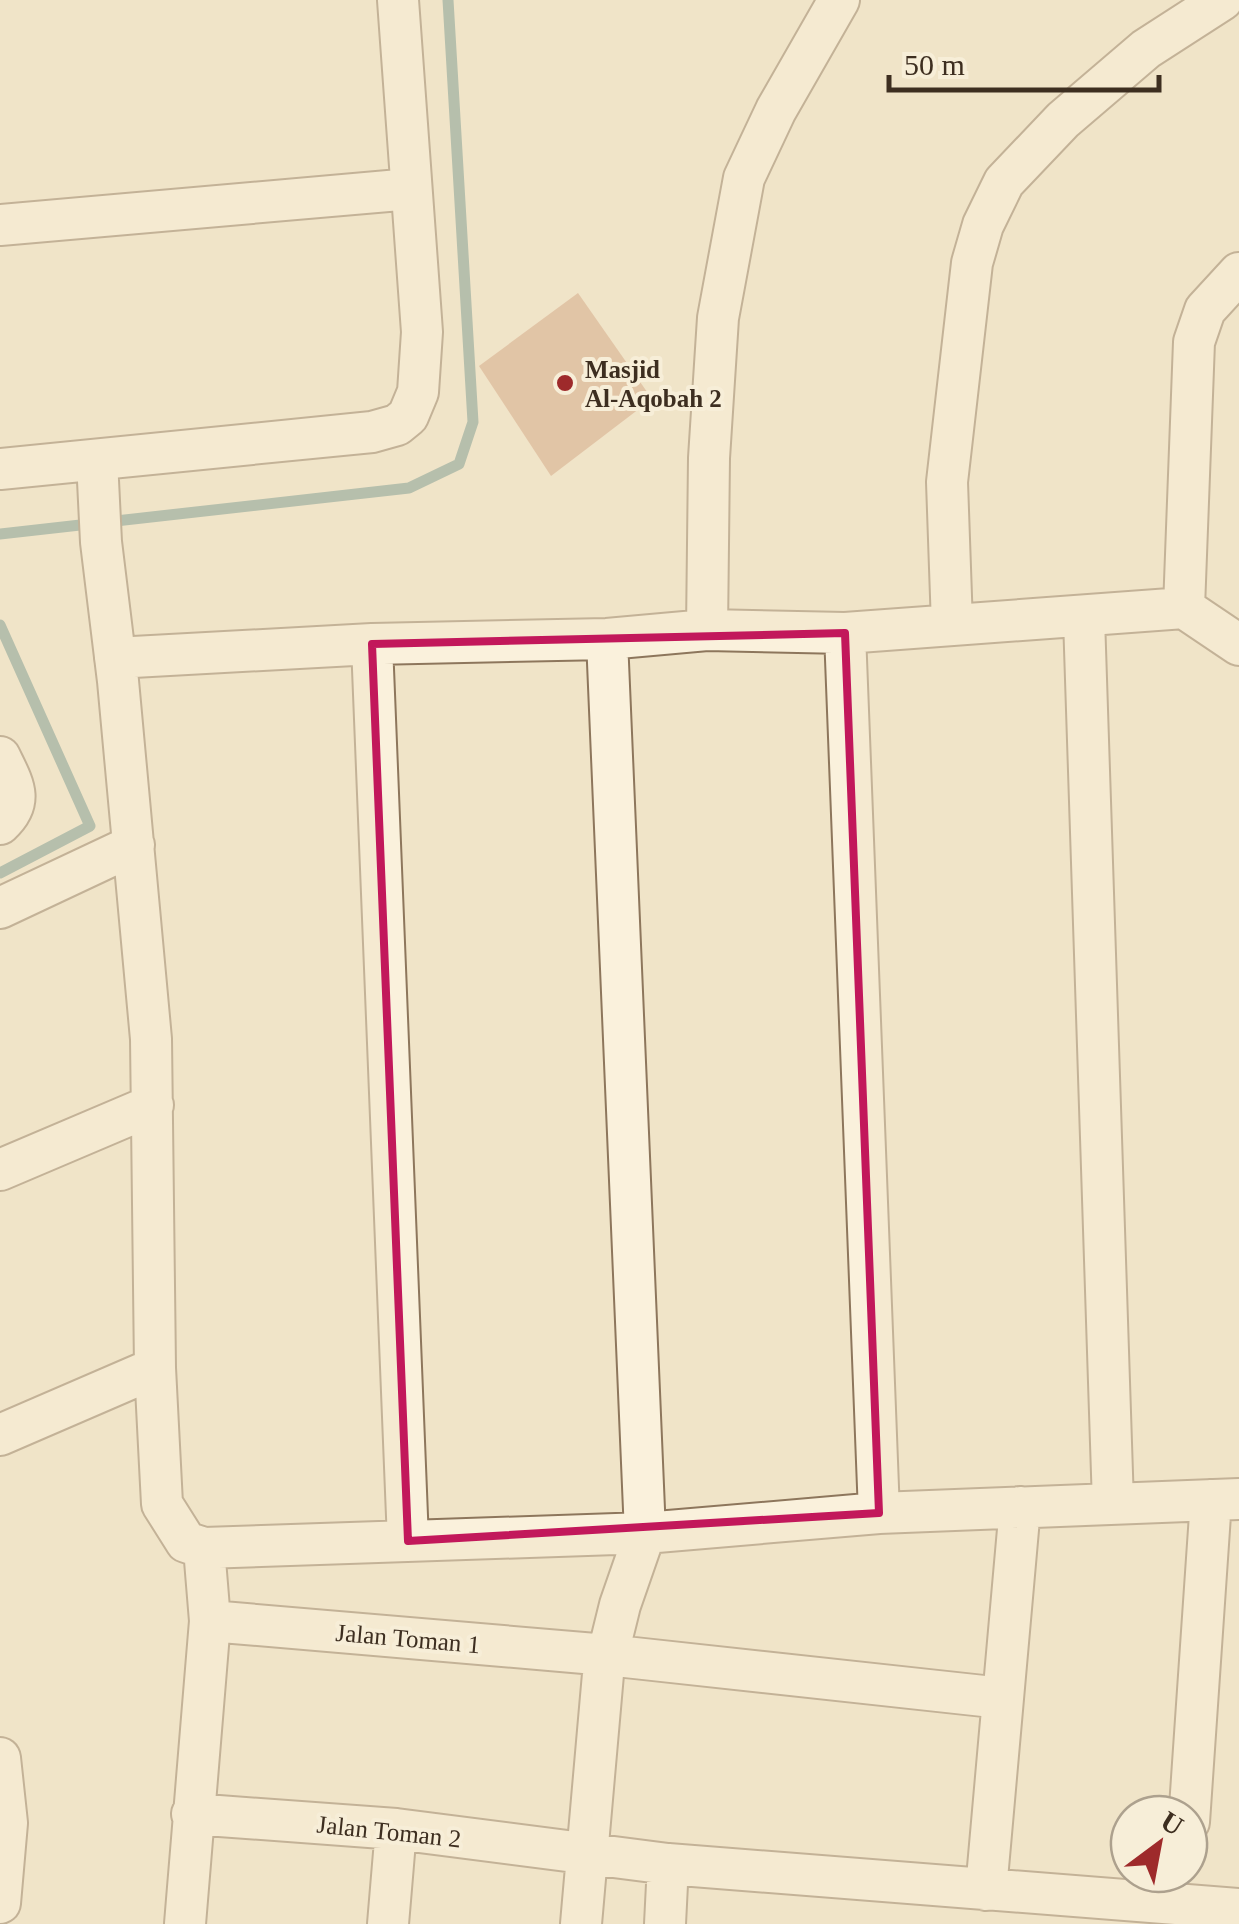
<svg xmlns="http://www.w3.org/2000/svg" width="1239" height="1924" viewBox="0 0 1239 1924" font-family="Georgia,serif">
<rect width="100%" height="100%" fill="#f0e4c8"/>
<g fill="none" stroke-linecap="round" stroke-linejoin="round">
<!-- stream -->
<path stroke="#6f938a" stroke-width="11" d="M0,534L409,488L459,464L473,422L448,0
M0,625L90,826L0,873"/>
</g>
<!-- building -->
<path fill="#cf9f7d" d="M578,293L652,399L551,476L479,366Z"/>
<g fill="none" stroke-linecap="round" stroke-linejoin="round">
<defs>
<path id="minor" d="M0,225L411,189
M97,460L101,542L118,681L151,1039L155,1368L162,1504L186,1542L204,1548L645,1533L879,1513L1239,1499
M0,469L372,432L397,425L408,416L418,392L422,332L398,0
M1184,608L1194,342L1205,310L1239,273
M1084,618L1113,1504
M952,625L947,482L972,263L983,225L1004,182L1063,120L1146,49L1222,0
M707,630L709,458L718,318L744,178L776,110L839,0
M845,633L879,1513
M372,644L408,1541
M115,658L372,644L607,639L707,630L845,633L1184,608L1239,645
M0,757C13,784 25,801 0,824
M0,908L134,845
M0,1170L153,1105
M0,1435L155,1368
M210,1621L607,1655L1002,1698
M0,1758L7,1823
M192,1814L396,1829L668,1864L1239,1909
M1189,1822L1211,1500
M0,1823H7L0,1903
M986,1890L1020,1507
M185,1924L210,1621L204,1548
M388,1924L396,1829
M581,1924L603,1674L620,1605L645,1533L607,639
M665,1924L668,1864"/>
</defs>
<!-- minor casing -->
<use href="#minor" stroke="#8d765c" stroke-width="44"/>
<!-- minor -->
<use href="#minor" stroke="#faf1dc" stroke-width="40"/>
</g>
<!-- marked area -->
<path d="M0 0H1239V1924H0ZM845,633L879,1513L408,1541L372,644Z" fill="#f0e4c8" fill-opacity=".55" fill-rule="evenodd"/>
<path fill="none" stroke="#c2185b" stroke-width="8" stroke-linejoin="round" d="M845,633L879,1513L408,1541L372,644Z"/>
<!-- markers -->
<circle fill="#9e2a2b" stroke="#f7eed8" stroke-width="4" cx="565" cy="383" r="10"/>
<g text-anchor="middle" stroke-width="8" stroke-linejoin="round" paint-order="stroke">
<!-- poi labels -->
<g font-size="25" font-weight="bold" fill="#3d2e20" stroke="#f7eed8" text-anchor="start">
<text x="585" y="378">Masjid<tspan x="585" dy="29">Al-Aqobah 2</tspan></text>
</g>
<!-- street labels -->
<g font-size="25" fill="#3d2e20" stroke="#f7eed8">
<text transform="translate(408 1638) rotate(5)" y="9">Jalan Toman 1</text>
<text transform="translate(389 1831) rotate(6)" y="9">Jalan Toman 2</text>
</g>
</g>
<!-- north arrow -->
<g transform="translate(1159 1844) rotate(32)"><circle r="48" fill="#f7eed8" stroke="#ada18e" stroke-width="2.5"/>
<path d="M0-8L18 38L0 25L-18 38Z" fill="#9e2a2b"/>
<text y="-15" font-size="28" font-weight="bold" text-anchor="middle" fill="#3d2e20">U</text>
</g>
<!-- scale -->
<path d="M889 75v15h270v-15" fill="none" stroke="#3d2e20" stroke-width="5"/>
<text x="904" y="75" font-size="30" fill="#3d2e20" stroke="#f7eed8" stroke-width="8" paint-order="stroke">50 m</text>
</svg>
